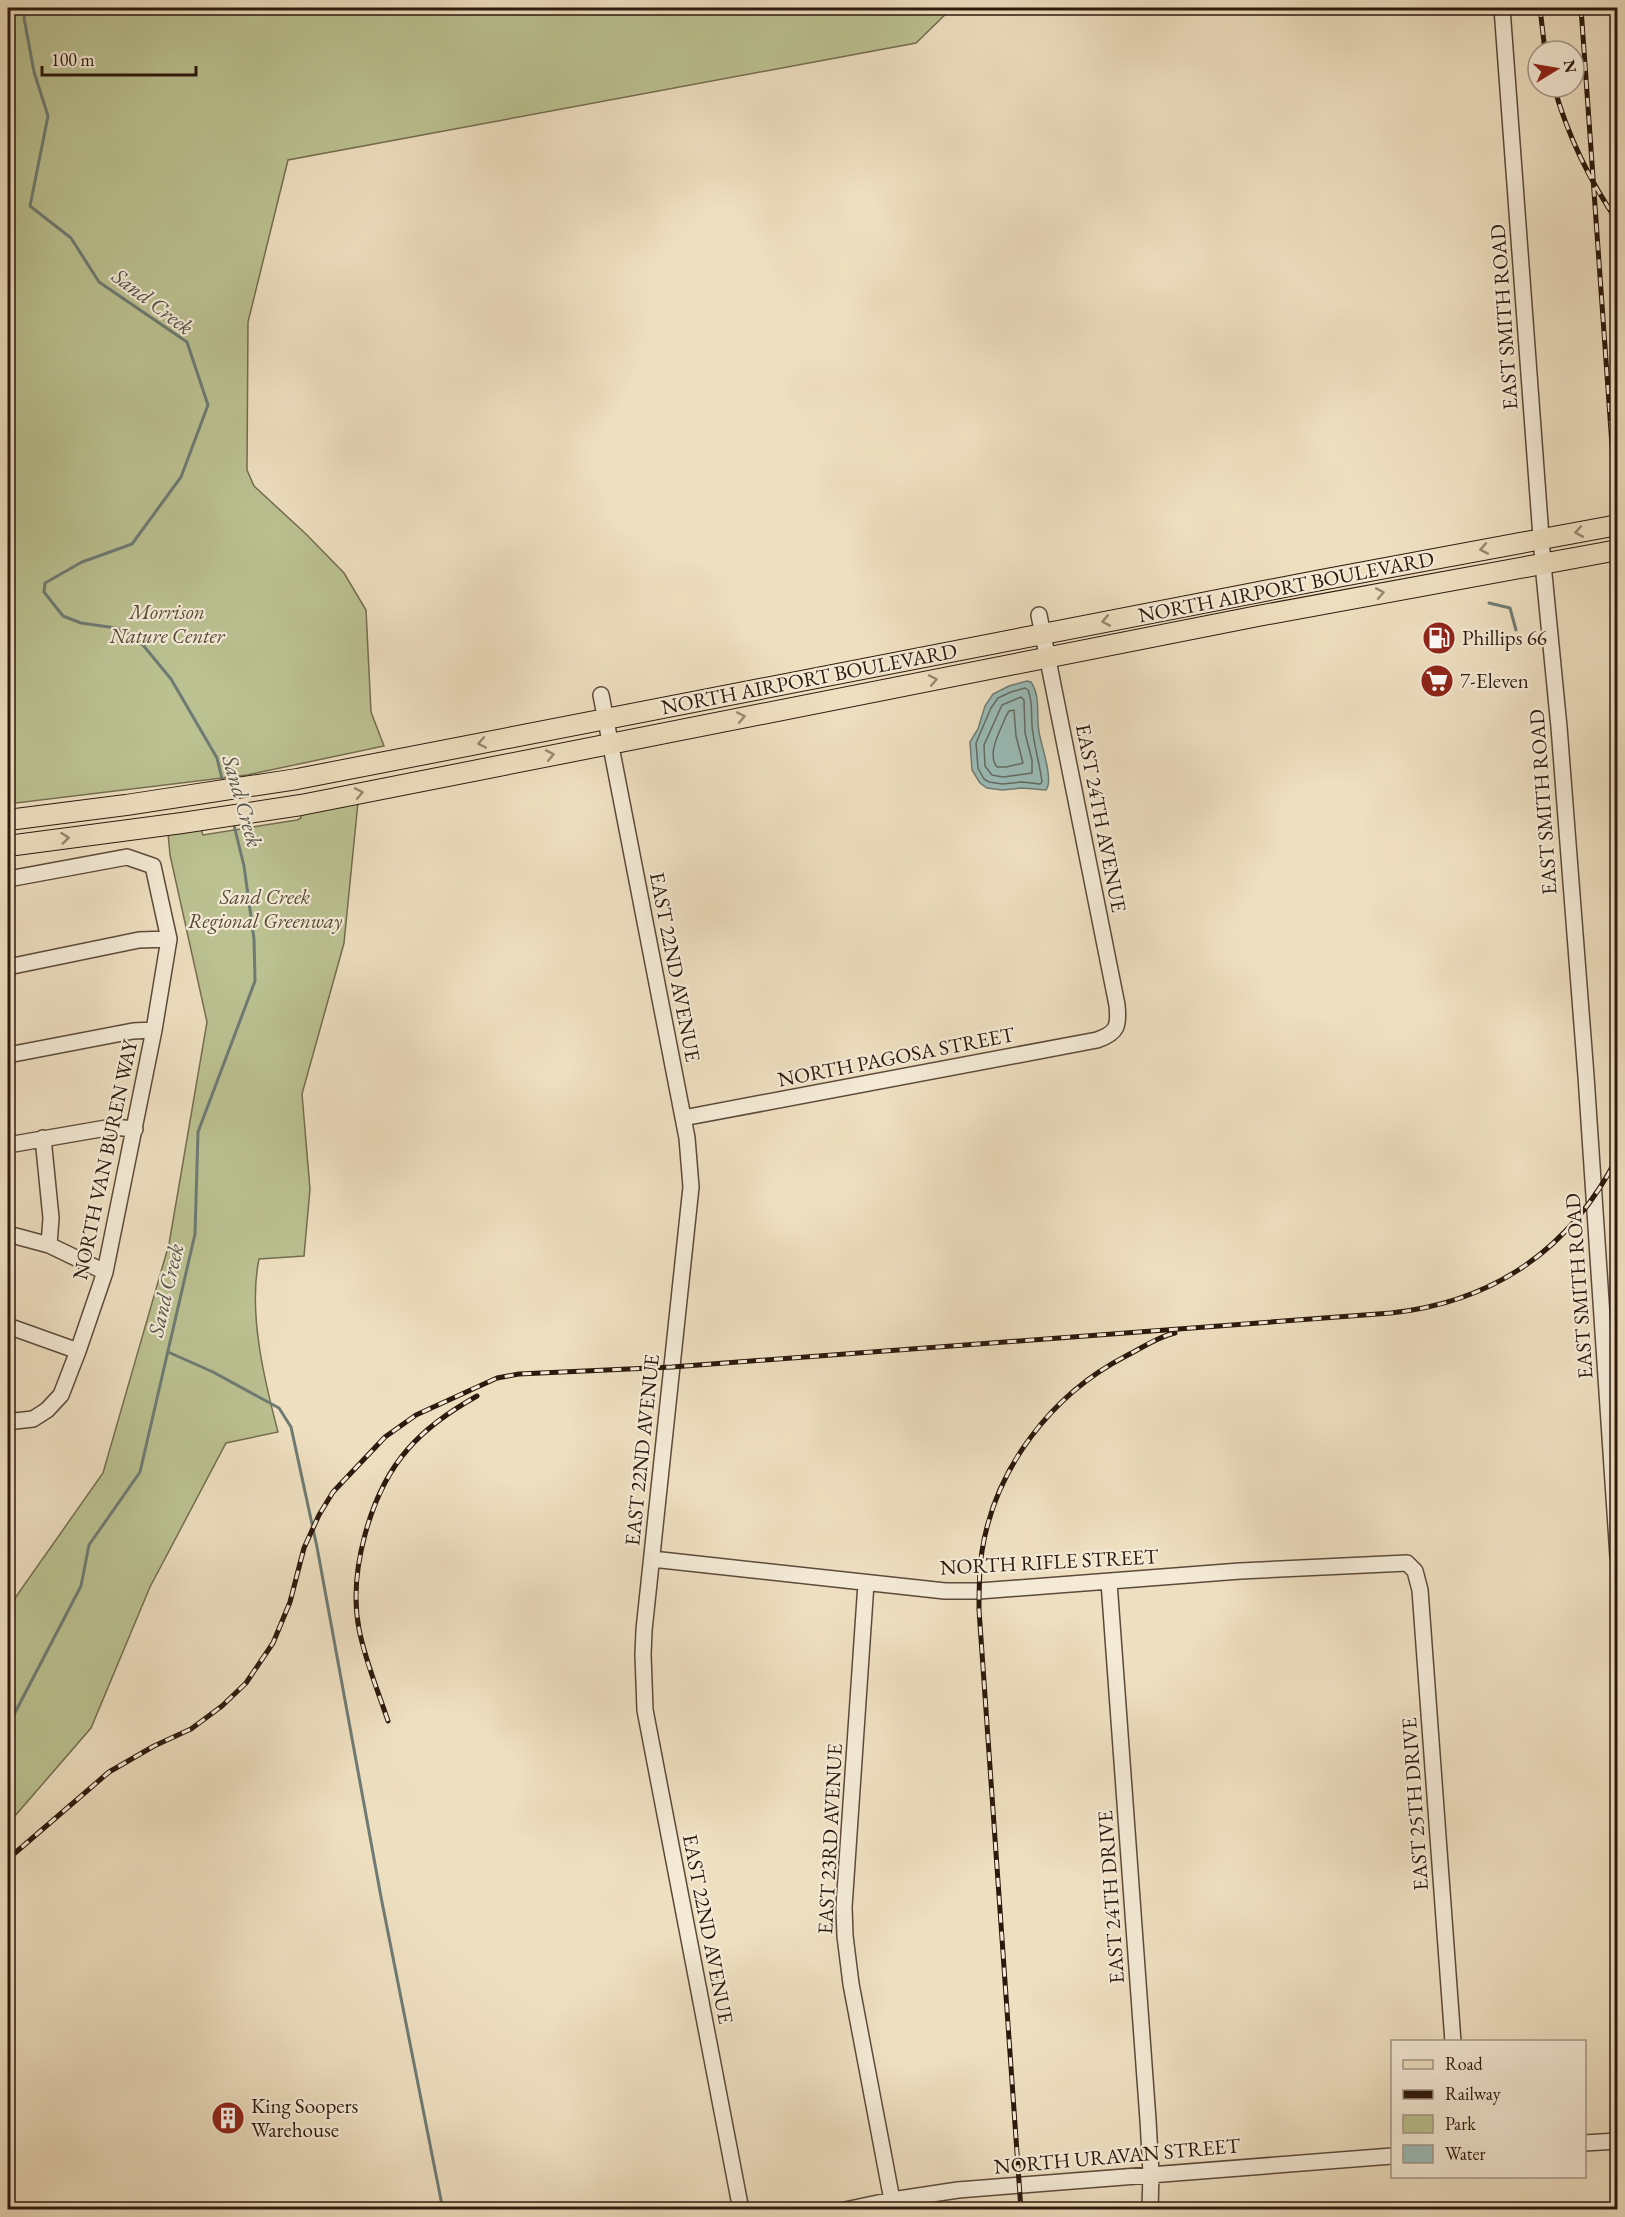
<svg xmlns="http://www.w3.org/2000/svg" width="1625" height="2217" viewBox="0 0 1625 2217" font-family="'EB Garamond',serif">
<rect width="100%" height="100%" fill="#eedfc0"/>
<filter id="stains"><feTurbulence type="fractalNoise" baseFrequency=".00333" numOctaves="4"/><feColorMatrix values="0 0 0 0 .2 0 0 0 0 .09 0 0 0 0 .02 0 0 0 .5 -.17"/></filter>
<radialGradient id="worn" r=".72"><stop offset=".6" stop-color="#630" stop-opacity="0"/><stop offset="1" stop-color="#630" stop-opacity=".3"/></radialGradient>
<!-- green -->
<path fill="#bbc191" stroke="#746d4f" stroke-width="1.5" d="M8,8H952L916,43L288,160L248,322L247,470L254,486L306,534L344,573L366,610L371,712L384,746L247,775L8,804Z
M358,802L344,943L302,1094L310,1189L304,1256L259,1259C248,1312 264,1379 278,1432L226,1443L150,1587L91,1728L8,1824V1608L103,1473L169,1244L207,1022L170,855L168,833L201,829L203,835L297,820L301,818L300,813Z"/>
<!-- water -->
<path fill="#9abcb8" stroke="#6e7b74" stroke-width="1.5" d="M1027,681L1031,682C1041,697 1036,715 1039,732C1041,745 1054,780 1046,790L1022,788L1002,790L987,788L980,783L972,770L970,742L978,729L985,706L993,694L1009,686Z"/>
<g fill="none" stroke-linecap="round" stroke-linejoin="round">
<!-- shore -->
<path stroke="#636a62" stroke-width="1.5" d="M1025,688L1028,690C1034,704 1030,718 1033,733C1035,750 1040,765 1042,782L1040,784L1022,782L1002,784L989,782L984,779L978,768L976,743L991,708L998,698L1011,692Z
M1021,697L1024,700L1025,733L1032,760V773L1003,777L992,775L985,766L984,745L1002,705Z
M1014,710L1016,736L1023,763L1006,767H997C986,753 1001,730 1006,716L1009,711Z"/>
<!-- stream -->
<path stroke="#6e7b74" stroke-width="3" d="M27,8L24,18L34,72L48,116L30,206L71,238L99,282L187,342L208,405L181,477L132,544L82,562L45,583L44,592L63,616L81,623L116,628L138,639L171,679L217,758L223,783
M1489,603L1510,608L1516,630
M168,1352L213,1372L279,1408L291,1427L317,1547L381,1897L443,2210
M8,1726L81,1586L89,1545L140,1472L195,1234L198,1132L255,981L254,939L244,866L233,821"/>
<defs>
<path id="minor" d="M1502,8L1543,564L1559,727L1586,1076L1618,1557
M601,695L687,1138L691,1187L644,1630L643,1655L645,1710L741,2210
M8,879L127,857L153,866L169,939L154,1030L105,1272L78,1351L61,1395L47,1410L33,1419L15,1421L8,1419
M8,967L139,940L169,939
M8,1055L133,1031L154,1030
M683,1118L1097,1040C1118,1033 1119,1025 1117,1005L1039,615
M43,1138L51,1218L49,1245
M8,1145L112,1127L135,1129
M8,1234L49,1245L105,1272
M8,1326L78,1351
M652,1559L945,1591H979L1240,1571L1407,1563L1415,1571L1420,1590L1453,2042
M1109,1582L1148,2120L1151,2173L1150,2210
M866,1583L844,1907L845,1936L851,1984L892,2200
M1584,2143L1618,2141
M845,2210L892,2200L958,2190L1392,2156"/>
<path id="major" d="M8,820L126,805L297,779L1321,580L1618,525
M8,846L182,823L301,805L1258,616L1618,550"/>
</defs>
<!-- minor casing -->
<use href="#minor" stroke="#5c4a3a" stroke-width="18"/>
<!-- major casing -->
<use href="#major" stroke="#2c190d" stroke-width="22"/>
<!-- minor -->
<use href="#minor" stroke="#f4ead6" stroke-width="15"/>
<!-- major -->
<use href="#major" stroke="#eedfc0" stroke-width="20"/>
<defs>
<path id="rail" d="M1540,8L1545,51
M1581,8L1618,530
M1554,87C1568,136 1589,180 1618,222
M388,1721C378,1691 365,1660 359,1629C348,1573 370,1492 408,1449C427,1427 452,1410 477,1396
M8,1859L109,1772L154,1746L191,1729L222,1706L246,1683L273,1643L290,1602L304,1548L319,1515L333,1492L385,1437L416,1415L497,1378L519,1374L672,1367L1391,1313C1494,1302 1571,1249 1618,1156
M1021,2210L979,1610C979,1590 979,1570 982,1551C995,1468 1052,1394 1126,1356C1142,1348 1157,1337 1175,1333"/>
</defs>
<!-- rail casing -->
<use href="#rail" stroke="#2c190d" stroke-width="5"/>
<!-- rail -->
<use href="#rail" stroke="#f4ead6" stroke-width="3" stroke-dasharray="9" stroke-linecap="butt"/>
</g>
<!-- one-way arrows -->
<defs><path id="oneway-chevron" d="M-2-3.5L2.5 0L-2 3.5" fill="none" stroke-width="1.6" stroke-linecap="round" stroke-linejoin="round" transform="scale(1.5)"/></defs>
<g stroke="#97866f">
<use href="#oneway-chevron" transform="translate(1579 532) rotate(170)"/>
<use href="#oneway-chevron" transform="translate(1484 549) rotate(170)"/>
<use href="#oneway-chevron" transform="translate(1380 593) rotate(-11)"/>
<use href="#oneway-chevron" transform="translate(1106 621) rotate(169)"/>
<use href="#oneway-chevron" transform="translate(933 680) rotate(-11)"/>
<use href="#oneway-chevron" transform="translate(741 717) rotate(-11)"/>
<use href="#oneway-chevron" transform="translate(482 743) rotate(169)"/>
<use href="#oneway-chevron" transform="translate(550 755) rotate(-11)"/>
<use href="#oneway-chevron" transform="translate(359 793) rotate(-11)"/>
<use href="#oneway-chevron" transform="translate(65 838) rotate(-7)"/>
</g>
<!-- icons -->
<defs>
<symbol id="fuel-disc" viewBox="-11 -11 22 22"><circle r="9.5" fill="#8f2418" stroke="#f4ead6"/><path d="M-5.5-6h7V0h2V4h1.3V-2.5L3-4.5l.8-.8L6-3V5H2.5V1h-1V6h-7ZM-4.2-4.7v3.2H.2V-4.7Z" fill="#fff"/></symbol>
<symbol id="supermarket-disc" viewBox="-11 -11 22 22"><circle r="9.5" fill="#8f2418" stroke="#f4ead6"/><path d="M-6-5.5h2.5l.6 2H6L4.5 2H-2.5L-4.4-4H-6ZM-1.5 3.2a1.3 1.3 0 1 0 .1 0ZM3 3.2a1.3 1.3 0 1 0 .1 0Z" fill="#fff"/></symbol>
<symbol id="building-disc" viewBox="-11 -11 22 22"><circle r="9.5" fill="#8f2418" stroke="#f4ead6"/><path d="M-4-6H4V6H1V3H-1V6H-4ZM-2.5-4.3h1.7v1.8h-1.7ZM.8-4.3h1.7v1.8H.8ZM-2.5-1h1.7V.8h-1.7ZM.8-1h1.7V.8H.8Z" fill="#fff"/></symbol>
</defs>
<g fill-rule="evenodd">
<use href="#fuel-disc" x="1420" y="619" width="38" height="38"/>
<use href="#supermarket-disc" x="1418" y="662" width="38" height="38"/>
<use href="#building-disc" x="209" y="2099" width="38" height="38"/>
</g>
<g text-anchor="middle" stroke-width="4.5" stroke-linejoin="round" paint-order="stroke">
<!-- street labels -->
<g font-size="21" fill="#2c190d" stroke="#f4ead6">
<text transform="translate(1504 317) rotate(-94)" y="7">EAST SMITH ROAD</text>
<text transform="translate(1286 587) rotate(-11)" y="7">NORTH AIRPORT BOULEVARD</text>
<text transform="translate(809 679) rotate(-11)" y="7">NORTH AIRPORT BOULEVARD</text>
<text transform="translate(1543 802) rotate(-94)" y="7">EAST SMITH ROAD</text>
<text transform="translate(1101 818) rotate(79)" y="7">EAST 24TH AVENUE</text>
<text transform="translate(675 967) rotate(79)" y="7">EAST 22ND AVENUE</text>
<text transform="translate(896 1057) rotate(-11)" y="7">NORTH PAGOSA STREET</text>
<text transform="translate(105 1160) rotate(-78)" y="7">NORTH VAN BUREN WAY</text>
<text transform="translate(1579 1286) rotate(-94)" y="7">EAST SMITH ROAD</text>
<text transform="translate(642 1450) rotate(-84)" y="7">EAST 22ND AVENUE</text>
<text transform="translate(1049 1562) rotate(-3)" y="7">NORTH RIFLE STREET</text>
<text transform="translate(1415 1804) rotate(-94)" y="7">EAST 25TH DRIVE</text>
<text transform="translate(830 1839) rotate(-87)" y="7">EAST 23RD AVENUE</text>
<text transform="translate(1111 1897) rotate(-94)" y="7">EAST 24TH DRIVE</text>
<text transform="translate(708 1929) rotate(79)" y="7">EAST 22ND AVENUE</text>
<text transform="translate(1117 2156) rotate(-5)" y="7">NORTH URAVAN STREET</text>
</g>
<!-- park labels -->
<g font-size="21" font-style="italic" fill="#574b35" stroke="#f4ead6">
<text x="167" y="619">Morrison<tspan x="167" dy="24">Nature Center</tspan></text>
<text x="265" y="904">Sand Creek<tspan x="265" dy="24">Regional Greenway</tspan></text>
</g>
<!-- poi labels -->
<g font-size="21" fill="#2c190d" stroke="#f4ead6" text-anchor="start">
<text x="1462" y="645">Phillips 66</text>
<text x="1460" y="688">7-Eleven</text>
<text x="251" y="2113">King Soopers<tspan x="251" dy="24">Warehouse</tspan></text>
</g>
<!-- water labels -->
<g font-size="22" font-style="italic" fill="#525249" stroke="#f4ead6">
<text transform="translate(153 301) rotate(37)" y="8">Sand Creek</text>
<text transform="translate(243 801) rotate(74)" y="8">Sand Creek</text>
<text transform="translate(165 1290) rotate(-77)" y="8">Sand Creek</text>
</g>
</g>
<!-- margin -->
<rect width="1625" height="2217" fill="none" stroke="#eedfc0" stroke-width="30"/>
<rect x="9" y="9" width="1607" height="2199" fill="none" stroke="#2c190d" stroke-width="3"/>
<rect x="15" y="15" width="1595" height="2187" fill="none" stroke="#2c190d" stroke-width="1.5"/>
<!-- legend -->
<rect x="1391" y="2040" width="195" height="138" fill="#f4ead6" stroke="#a49686" stroke-width="1.5"/>
<rect x="1403" y="2060" width="30" height="9" fill="#eedfc0" stroke="#a49686" stroke-width="1.5"/>
<text x="1445" y="2070" font-size="18" fill="#2c190d">Road</text>
<rect x="1403" y="2090" width="30" height="9" fill="#2c190d" stroke="#a49686" stroke-width="1.5"/>
<text x="1445" y="2100" font-size="18" fill="#2c190d">Railway</text>
<rect x="1403" y="2115" width="30" height="18" fill="#bbc191" stroke="#a49686" stroke-width="1.5"/>
<text x="1445" y="2130" font-size="18" fill="#2c190d">Park</text>
<rect x="1403" y="2145" width="30" height="18" fill="#9abcb8" stroke="#a49686" stroke-width="1.5"/>
<text x="1445" y="2160" font-size="18" fill="#2c190d">Water</text>
<!-- north arrow -->
<g transform="translate(1556 69) rotate(79)"><circle r="28" fill="#f4ead6" stroke="#a49686" stroke-width="1.5"/>
<path d="M0-4.5L10 22L0 15L-10 22Z" fill="#8f2418"/>
<text y="-9" font-size="16" font-weight="bold" text-anchor="middle" fill="#2c190d">N</text>
</g>
<!-- scale -->
<path d="M42 66v9h154v-9" fill="none" stroke="#2c190d" stroke-width="3"/>
<text x="51" y="66" font-size="18" fill="#2c190d" stroke="#f4ead6" stroke-width="4.5" paint-order="stroke">100 m</text>
<rect width="100%" height="100%" filter="url(#stains)"/>
<rect width="100%" height="100%" fill="url(#worn)"/>
</svg>
